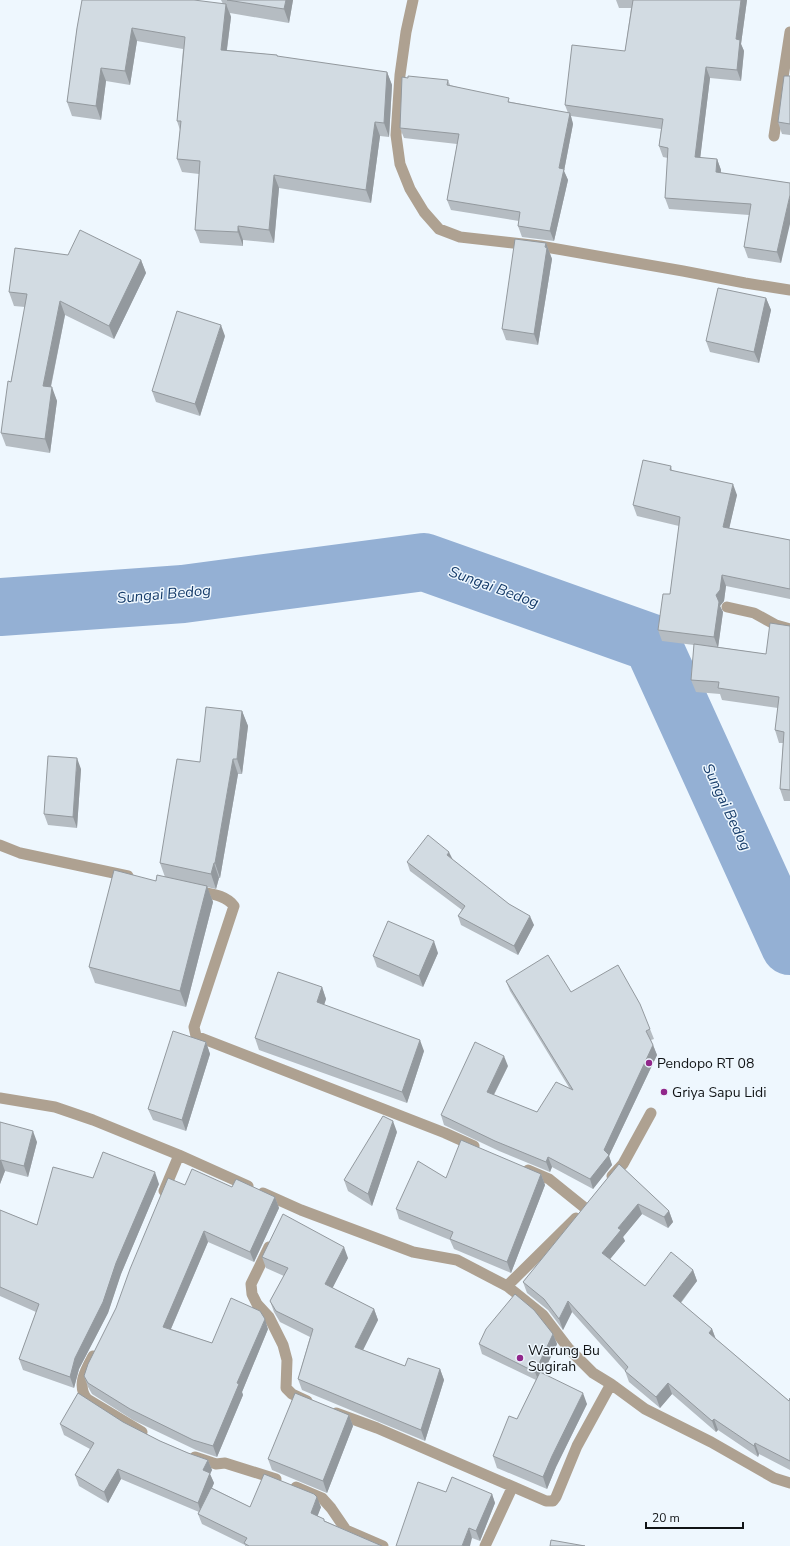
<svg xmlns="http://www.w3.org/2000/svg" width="790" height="1546" viewBox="0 0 790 1546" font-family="'Nunito Sans',sans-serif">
<rect width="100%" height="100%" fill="#eef7fe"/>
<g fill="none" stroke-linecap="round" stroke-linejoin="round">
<!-- river -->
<path stroke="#94b0d4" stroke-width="58" d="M0,607L183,594L424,562L652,643L790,946"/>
<!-- minor -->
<path stroke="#aea191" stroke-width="11" d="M413,0L406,32L400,75L396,135L400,164L410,189L424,212L439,229L460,237L540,246L683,271L745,283L790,290
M774,136L790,32
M727,607L754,613L776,625L790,629
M0,845L20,853L128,876
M196,891C209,894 225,894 234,906L194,1027L196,1036L445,1133L474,1146
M0,1098L55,1107L93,1120L179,1155L248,1186
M528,1170L549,1179L585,1208
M612,1176L623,1164L651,1113
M164,1191L179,1155
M263,1193L301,1210L413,1252L457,1260L507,1286L543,1315L569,1349L593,1373L611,1384L645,1409L711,1442L774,1478L790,1483
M269,1247L251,1284L252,1294L257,1304L269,1317L283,1345L287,1360L286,1388L292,1394L307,1401
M507,1286L576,1218
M93,1356C86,1369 76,1385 87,1399L142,1432
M336,1413L377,1428L546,1501H553L556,1497L577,1446L611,1384
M195,1457L216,1464L225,1463L276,1479
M296,1487L322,1498L331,1508L346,1530L383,1546
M485,1546L512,1488"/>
</g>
<!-- wall -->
<path fill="#b5bcc2" d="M221,0H293L289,23L230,13L231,17L227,50L277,55L278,57L387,72L392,85L389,137L380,136L371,203L279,188L274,243L243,240V246L200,243L195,230L199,174L182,172L177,159L180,130L177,121L183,49L137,41L130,85L106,81L101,120L72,116L67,102L77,28L223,4Z
M616,0H747L741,44L744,51L741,81L710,78L700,158L717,159L721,170V173L790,183L781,263L748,258L744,247L749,215L669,209L665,198L668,158L663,157L659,146L661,129L571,116L573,124L564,171L568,180L554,241L522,237L518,226L519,221L451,210L447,200L457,144L404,138L400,128L408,78L448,80L450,85L511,102L568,113L565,105L625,51L631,8H619Z
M790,76V135L782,134L778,122Z
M546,243L552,259L538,345L506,340L502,329Z
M68,255L141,260L146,273L114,339L65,315L51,387L57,401L50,453L6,446L1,433L25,307L14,306L9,292Z
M766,298L771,310L759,363L710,352L706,341Z
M225,336L200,416L156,402L152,391Z
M671,466L672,470L737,495L729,528L790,540V599L726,586L724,601L720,606L723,612L718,647L766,654L790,626V801H784L780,789L783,743H779L775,730L778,708L722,700L720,694L696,692L691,680L694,645L662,641L658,630L670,594L679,526L637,516L633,505Z
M242,711L248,726L242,774H238L220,878H219L216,889L207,887L213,902L186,1007L95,983L89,967L156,881L165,877L160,863L200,762Z
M81,769L77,828L48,825L44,814Z
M452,859L534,925L518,955L461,925L458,916L462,910L410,871L407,862Z
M438,953L423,987L377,967L373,956Z
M506,981L571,992L650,1029L654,1039L651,1040L657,1055L609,1156L612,1165L593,1189L552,1167L550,1172L499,1151L444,1125L441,1115L508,1066L494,1095L537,1112L570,1089L510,991Z
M322,987L326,999L324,1005L424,1051L407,1103L259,1050L255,1038Z
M206,1042L210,1054L186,1131L153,1120L148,1109Z
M0,1122L37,1142L28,1177L5,1171L0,1184Z
M397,1132L372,1206L348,1191L344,1180Z
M619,1164L669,1211L673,1222L668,1228L642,1214L623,1237L625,1241L610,1259L645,1286L693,1270L697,1281L681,1303L712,1329L716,1339L789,1401L790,1398V1470L759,1454L758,1457L718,1430L716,1432L672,1394L660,1408L629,1382L625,1371L572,1312L563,1330L548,1310L527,1293L523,1282Z
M541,1174L545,1185L511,1273L454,1249L450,1240L399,1219L396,1209L446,1178Z
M93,1178L159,1184L121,1274L108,1313L79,1369L74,1388L23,1370L19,1359L36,1312L0,1296V1210L37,1225Z
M185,1185L232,1187L275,1197L279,1208L254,1262L208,1242L171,1329L212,1343L268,1329L242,1392L243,1395L217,1457L196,1450L133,1420L92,1394L88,1387L84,1376Z
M262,1257L348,1258L332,1288L374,1309L378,1320L363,1350L405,1366L440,1369L444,1380L425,1441L302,1390L298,1379L310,1337L280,1322L274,1312L270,1301L284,1276L266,1268Z
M553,1334L557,1344L543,1373L587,1404L556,1467L547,1489L497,1468L493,1456L517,1419L536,1380L482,1354L479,1344Z
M349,1415L353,1426L327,1493L272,1470L268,1459Z
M123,1422L160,1441L188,1453L208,1460L212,1470L210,1474L214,1483L212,1488L250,1507H321L317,1516L325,1521L382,1546H245V1545L202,1524L198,1514L199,1512L121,1479L108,1503L79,1486L75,1475L90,1449L64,1435L60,1424Z
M446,1492L492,1494L495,1503L480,1541L472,1538Z"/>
<!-- shaded-wall -->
<path fill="#93999e" d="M286,0H293L289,23L284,9Z
M741,0H747L741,44L744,51L741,81L737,70L736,39Z
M226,4L231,17L225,63L221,50Z
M132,28L137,41L130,85L125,71Z
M706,67L710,78L699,168L695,157Z
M101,68L106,81L101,120L96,106Z
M387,72L392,85L389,137L384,123Z
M570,113L573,124L564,171L568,180L554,241L550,231L559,168Z
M375,122L380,136L371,203L366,190Z
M717,159L721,170L720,183L716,172Z
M274,175L279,188L274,243L269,230Z
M790,195V224L781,263L777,252Z
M238,226L243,240V246L238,232Z
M546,243L552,259L538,345L534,334Z
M141,260L146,273L114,339L109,326Z
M766,298L771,310L759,363L754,352Z
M60,301L65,315L48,400L43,386Z
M221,325L225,336L200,416L195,404Z
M52,387L57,401L50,453L45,439Z
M733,484L737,495L727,538L723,527Z
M722,575L726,586L724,601L720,606L723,612L718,648L714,637L716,595Z
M242,711L248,726L242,774L237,759Z
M77,758L81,769L77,828L73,817Z
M233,759L238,774L220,878L215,863Z
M449,852L453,860L447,855Z
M214,863L219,878L216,889L211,874Z
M207,886L213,902L186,1007L180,991Z
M530,916L534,925L518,955L514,946Z
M434,941L438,953L423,987L419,976Z
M322,987L326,999L321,1014L317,1002Z
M420,1040L424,1051L407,1103L402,1092Z
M206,1042L210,1054L186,1131L182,1120Z
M653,1045L657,1055L609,1156L612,1165L593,1189L590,1179Z
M504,1056L508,1066L490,1102L487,1092Z
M393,1121L397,1132L372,1206L368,1194Z
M33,1131L37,1142L28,1177L24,1166Z
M548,1157L552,1167L550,1172L546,1162Z
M1,1160L5,1171L0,1184V1161Z
M155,1172L159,1184L121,1274L108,1313L79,1369L74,1388L70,1377L75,1358L116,1263Z
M541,1174L545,1185L511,1273L507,1262Z
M275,1197L279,1208L254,1262L250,1252Z
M638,1204L642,1214L623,1237L625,1241L606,1264L602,1253L618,1228Z
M669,1211L673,1222L668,1228L664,1217Z
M204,1231L208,1242L167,1338L163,1327Z
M344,1247L348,1258L329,1295L325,1284Z
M693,1270L697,1281L677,1307L673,1296Z
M568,1301L572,1312L563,1330L559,1319Z
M374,1309L378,1320L359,1358L355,1347Z
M265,1319L268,1329L242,1392L243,1395L217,1457L213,1446L237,1383Z
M712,1329L716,1340L709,1333Z
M553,1334L557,1344L539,1382L535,1372Z
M440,1369L444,1380L425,1441L421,1430Z
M668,1383L672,1394L660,1408L656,1397Z
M583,1393L587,1404L556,1467L547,1489L543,1477L552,1456Z
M349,1415L353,1426L327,1493L323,1481Z
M714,1419L718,1430L716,1432L712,1421Z
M755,1443L759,1454L758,1457L754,1446Z
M208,1460L212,1470L210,1474L214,1483L201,1513L198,1503L203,1470Z
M118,1469L121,1479L108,1503L104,1492Z
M492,1494L495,1503L480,1541L476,1531Z
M317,1497L321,1507L315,1523L311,1513Z
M469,1528L472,1538L470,1546H462Z"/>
<!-- building -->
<path fill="#d2dbe2" stroke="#93999e" d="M82,0H194L226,4L221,50L277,55V56L387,72L384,123L375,122L366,190L274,175L269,230L238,226V232L195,230L200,161L177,159L181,121H177L185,37L132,28L125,71L101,68L96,106L67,102L77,28Z
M227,0H286L284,9Z
M633,0H741L736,39L740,40L737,70L706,67L695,157L717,159L716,172L790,183V195L777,252L744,247L751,204L665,198L668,148L659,146L663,119L565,105L572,45L625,51Z
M408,76L448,80L447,85L509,98L508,102L570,113L559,168L564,169L550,231L518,226L520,212L447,200L459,134L400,128L402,77L408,78Z
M784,76H790V124L778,122Z
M80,230L141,260L109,326L60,301L43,386L52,387L45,439L1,433L8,381L11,382L27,294L9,292L15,248L68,255Z
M515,239L546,243L545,247L547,248L534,334L502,329Z
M718,288L766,298L754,352L706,341Z
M177,311L221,325L195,404L152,391Z
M643,460L671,466L670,470L733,484L723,527L790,540V589L722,575L720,590L716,595L719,602L714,637L658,630L663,594H670L680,517L633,505Z
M770,623L790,626V790L780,789L784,732L775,730L779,697L718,688L719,682L691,680L694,644L766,654Z
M206,707L242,711L237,759H233L215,863H214L211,874L160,863L177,759L200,762Z
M48,756L77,758L73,817L44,814Z
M428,835L449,852L447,855L509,904L530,916L514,946L458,916L465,906L407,862Z
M114,870L156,881L157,875L207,886L180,991L89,967Z
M388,921L434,941L419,976L373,956Z
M548,955L571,992L618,965L640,1004L650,1029L646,1031L653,1045L604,1150L609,1155L590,1179L548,1157L546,1162L495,1141L441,1115L475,1042L504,1056L487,1092L537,1112L556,1082L573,1090L506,981Z
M278,972L322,987L317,1002L420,1040L402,1092L255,1038Z
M173,1031L206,1042L182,1120L148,1109Z
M383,1116L393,1121L368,1194L344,1180Z
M0,1122L33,1131L24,1166L1,1160L0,1161Z
M461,1140L541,1174L507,1262L450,1239L453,1232L396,1209L418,1161L446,1178Z
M103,1152L155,1172L116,1263L103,1302L75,1358L70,1377L19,1359L39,1304L0,1287V1210L37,1225L53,1167L93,1178Z
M619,1164L669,1211L664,1217L638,1204L618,1228L621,1230L602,1253L645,1286L671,1252L693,1270L673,1296L712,1329L709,1333L789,1401L790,1398V1461L755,1443L754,1446L714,1419L712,1421L668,1383L656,1397L625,1371L628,1367L568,1301L559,1319L544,1299L523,1282Z
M192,1169L232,1187L236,1179L275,1197L250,1252L204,1231L163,1327L212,1343L231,1298L260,1311L265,1319L237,1383L239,1384L213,1446L193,1440L130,1409L88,1383L84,1376L88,1364L116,1308L130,1269L168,1178L185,1185Z
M283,1214L344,1247L325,1284L374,1309L355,1347L405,1366L408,1358L440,1369L421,1430L298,1379L313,1329L276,1311L270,1301L288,1268L262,1257Z
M515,1294L534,1310L553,1334L535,1372L479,1344L486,1329Z
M540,1372L583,1393L552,1456L543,1477L493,1456L509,1416L517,1419Z
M78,1393L123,1422L160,1441L188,1453L208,1460L203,1470L210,1473L198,1503L118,1469L104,1492L75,1475L94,1443L60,1424Z
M295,1393L349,1415L323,1481L268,1459Z
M264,1474L314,1494L317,1497L311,1513L324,1519V1521L382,1546H249L244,1543L247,1538L198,1514L211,1488L250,1507Z
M452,1477L492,1494L476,1531L469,1528L462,1546H396L418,1482L446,1492Z
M551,1540L585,1546H550Z"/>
<!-- markers -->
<g fill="#91278b" stroke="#eef7fe" stroke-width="1.5">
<circle cx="649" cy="1063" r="4"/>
<circle cx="664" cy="1092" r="4"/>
<circle cx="520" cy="1358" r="4"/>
</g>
<g text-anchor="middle" stroke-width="3" stroke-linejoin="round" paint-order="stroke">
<!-- poi labels -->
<g font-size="14" fill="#111416" stroke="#eef7fe" text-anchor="start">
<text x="657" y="1068">Pendopo RT 08</text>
<text x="672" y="1097">Griya Sapu Lidi</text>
<text x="528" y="1355">Warung Bu<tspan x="528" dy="16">Sugirah</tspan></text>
</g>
<!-- water labels -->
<g font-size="15" font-style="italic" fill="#163c6a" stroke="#eef7fe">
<text transform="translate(494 587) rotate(20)" y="5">Sungai Bedog</text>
<text transform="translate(164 594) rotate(-5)" y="5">Sungai Bedog</text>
<text transform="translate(727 807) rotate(65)" y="5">Sungai Bedog</text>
</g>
</g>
<!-- scale -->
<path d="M646 1522v6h97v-6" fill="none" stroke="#111416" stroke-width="2"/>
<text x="652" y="1522" font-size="12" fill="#111416" stroke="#eef7fe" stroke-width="3" paint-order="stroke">20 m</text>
</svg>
